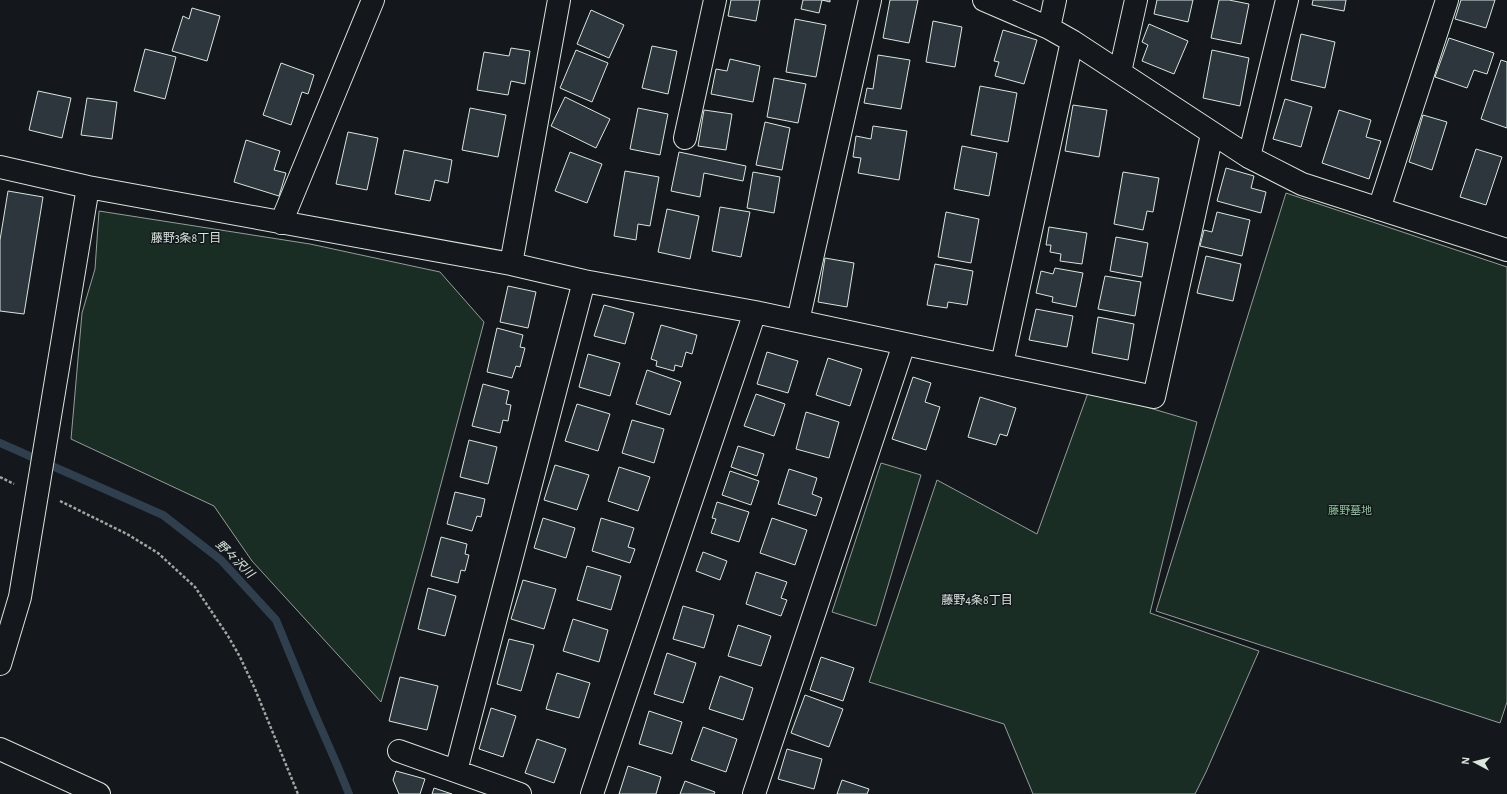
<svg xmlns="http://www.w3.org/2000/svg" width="1507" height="794" viewBox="0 0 1507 794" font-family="'Alegreya Sans','Noto Sans JP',sans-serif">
<rect width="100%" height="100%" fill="#14181c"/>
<!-- green -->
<path fill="#1a2d24" stroke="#939e99" d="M1286,193L1507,267V702L1500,723L1156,611Z
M99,211L310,244L440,272L484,322L425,544L381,702L252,561L214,506L71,439L82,313L95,269Z
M1089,390L1197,422L1150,613L1259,651L1206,772L1195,794H1033L1004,724L869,682L937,480L1037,534Z
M881,463L921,475L876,626L832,612Z"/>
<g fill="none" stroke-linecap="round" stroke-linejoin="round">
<!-- stream -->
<path stroke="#2f3f4d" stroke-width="8" d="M0,443L163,515L221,560L276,620L310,703L338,767L349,794"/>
</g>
<!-- building -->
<path fill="#2c363c" stroke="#d8e6dc" d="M731,0H760L756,21L728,16Z
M803,0H830V2L822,0L819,13L801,9Z
M890,0H918L909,43L883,38Z
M1157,0H1193L1188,22L1154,14Z
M1219,0H1229L1249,4L1241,44L1211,38Z
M1313,0H1346L1344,11L1312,5Z
M1461,0H1495L1486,28L1455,19Z
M192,8L220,16L207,61L172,51L183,16L189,19Z
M591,10L624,25L609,58L577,44Z
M795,19L826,25L816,77L786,72Z
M933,21L962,27L955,67L926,62Z
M1149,24L1188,41L1174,74L1142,61L1148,45L1142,42Z
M1003,30L1037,40L1024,84L995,76L999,62L994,61Z
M1301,34L1335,42L1325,88L1291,80Z
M1449,38L1494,53L1487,74L1474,70L1467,88L1435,77Z
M652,46L677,51L668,94L642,88Z
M511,48L530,51L525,84L511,81L508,95L477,90L484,52L509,56Z
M145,49L176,57L165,99L134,91Z
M576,50L608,63L592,102L560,88Z
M1212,50L1249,58L1240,106L1203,98Z
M878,55L910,60L901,109L864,103L867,88L873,89Z
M730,59L760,66L753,102L711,94L716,69L727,71Z
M1501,60L1507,62V128L1481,119Z
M281,63L314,75L308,94L302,92L291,125L263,115Z
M774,78L806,84L798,123L767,117Z
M980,86L1017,93L1008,142L971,135Z
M38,91L71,98L62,138L29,130Z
M565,97L610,119L596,148L551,126Z
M87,98L117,102L112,139L81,135Z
M1285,99L1312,107L1301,147L1273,139Z
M1073,105L1107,110L1099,157L1065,151Z
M470,108L506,115L498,157L462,150Z
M638,108L668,114L660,155L630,149Z
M704,110L732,114L726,150L698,146Z
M1339,110L1371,120L1366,137L1381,141L1369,179L1322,163Z
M1423,115L1447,122L1432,170L1409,162Z
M765,122L790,128L782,170L756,165Z
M873,126L907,131L899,180L858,173L861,158L853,157L856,136L871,139Z
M348,132L378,138L367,190L336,184Z
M246,140L280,151L274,170L286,173L279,196L234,182Z
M962,146L997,153L989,196L954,189Z
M1476,149L1502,157L1486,205L1460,197Z
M404,150L452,160L448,183L435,180L430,201L395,194Z
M570,152L602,164L587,203L555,191Z
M679,152L746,166L743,181L704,173L700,197L671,191Z
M1226,168L1254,176L1251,188L1266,192L1261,213L1217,201Z
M625,171L659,177L650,226L638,224L636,240L614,236Z
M753,172L780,177L774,213L747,208Z
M1123,172L1159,178L1153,212L1147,211L1143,230L1114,224Z
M8,191L43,197L24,314L0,311V240Z
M720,207L750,212L741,257L712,251Z
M667,209L699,216L690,259L658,252Z
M946,212L979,219L971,263L938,257Z
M1217,212L1250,220L1242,256L1200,246L1204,230L1212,232Z
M1049,227L1087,233L1082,264L1060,261L1061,254L1050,252L1051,245H1046Z
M1116,237L1148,243L1142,277L1110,271Z
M1206,256L1241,264L1233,301L1197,293Z
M825,258L854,263L847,307L818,302Z
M935,264L973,271L967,305L948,302L947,308L927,305Z
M1055,268L1083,273L1076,307L1052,302L1053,297L1036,293L1041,271L1053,274Z
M1105,276L1141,282L1135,316L1098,309Z
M508,286L536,292L528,328L500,322Z
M604,305L634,313L625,344L594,336Z
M1036,309L1073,316L1067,347L1029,340Z
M1098,317L1134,324L1128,360L1092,353Z
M661,325L697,335L692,354L686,352L682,367L675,365L674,371L656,366L657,361L651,359Z
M497,328L523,335L520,347L525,348L520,367L516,366L512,378L487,372Z
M767,352L798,361L788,393L757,384Z
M588,354L620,363L610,396L579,387Z
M828,358L862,369L850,406L816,395Z
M647,370L681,382L670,415L636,404Z
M913,377L931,383L925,402L940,407L926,450L892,439Z
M483,384L509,391L506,404L511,405L508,421L503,420L500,433L472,426Z
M756,394L785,404L774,436L744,426Z
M980,397L1016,408L1007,436L1000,434L996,445L968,437Z
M577,404L610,414L598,451L565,441Z
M806,412L839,422L829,458L796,449Z
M632,420L664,429L654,463L622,453Z
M469,440L497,447L488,484L460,477Z
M738,446L764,454L757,476L731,467Z
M555,465L589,475L577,510L544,500Z
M619,467L650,477L638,511L608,501Z
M789,469L817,478L812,494L822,498L816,516L778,504Z
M730,471L759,481L751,505L722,495Z
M455,492L485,499L481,517L477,516L472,531L447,524Z
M717,502L749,512L739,542L711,533L716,519L712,518Z
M543,518L575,528L566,558L534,548Z
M601,518L634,528L628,547L635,549L630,563L592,551Z
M772,518L807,530L795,565L760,553Z
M441,537L467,544L465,554L469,555L465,571L461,570L458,583L431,576Z
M703,552L727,561L720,580L696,571Z
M587,566L621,576L611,610L577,600Z
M756,572L787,582L781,598L787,600L781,616L746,604Z
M523,580L556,589L544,629L511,619Z
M428,588L456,596L445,636L418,629Z
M683,606L714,615L704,648L673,639Z
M573,619L608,630L599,662L563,651Z
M738,625L771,636L761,666L728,656Z
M509,639L534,645L521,691L497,684Z
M667,653L696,663L683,703L654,694Z
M821,657L854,668L843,701L810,690Z
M557,673L590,683L579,718L546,709Z
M720,676L753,688L743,720L709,709Z
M400,677L438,686L427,730L389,721Z
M805,695L843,709L829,747L791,733Z
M491,708L516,716L503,757L479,749Z
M649,711L682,722L672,754L639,744Z
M703,727L737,739L726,772L691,760Z
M537,739L566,749L554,783L525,773Z
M787,749L822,759L814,789L778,779Z
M628,766L661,777L656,794H619Z
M396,771L425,779L420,794H399L393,780Z
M842,780L869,789L867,794H837Z
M685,781L715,792L714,794H680Z
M434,788L452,794H432Z"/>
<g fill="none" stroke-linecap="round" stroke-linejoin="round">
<defs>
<path id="street" d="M984,0L1049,28L1072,41L1249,157L1302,184L1507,250
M1049,28L1055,0
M1120,72L1136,0
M685,138L715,0
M1249,157L1287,0
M0,167L88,187L511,264L584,281L755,312L1154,397L1212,134
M1379,209L1447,0
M281,223L373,0
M511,264L559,0
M798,321L870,0
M1002,364L1072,41
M0,664L20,597L88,187
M0,749L99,794
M399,751L520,794
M456,771L584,281
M592,794L755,312
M754,794L904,344"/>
</defs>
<!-- street casing -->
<use href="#street" stroke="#d8e6dc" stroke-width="24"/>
<!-- path -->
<path stroke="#9da8a2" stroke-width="2.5" stroke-dasharray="3 2" stroke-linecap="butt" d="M0,477L14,484
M60,501L127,534L158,553L195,587L228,636L240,657L255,689L298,794"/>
<!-- street -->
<use href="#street" stroke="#14181c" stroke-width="22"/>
</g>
<g text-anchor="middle" stroke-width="3" stroke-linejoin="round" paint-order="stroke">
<!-- park labels -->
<g font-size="11" fill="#8ac095" stroke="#14181c">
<text x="1350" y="514">藤野墓地</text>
</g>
<!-- neighbourhood labels -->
<g font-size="12" fill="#d8e6dc" stroke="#14181c">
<text x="186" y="242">藤野3条8丁目</text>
<text x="977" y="604">藤野4条8丁目</text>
</g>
<!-- water labels -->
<g font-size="12" font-style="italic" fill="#d8e6dc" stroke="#14181c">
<text transform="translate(235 559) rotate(44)" y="4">野々沢川</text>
</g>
</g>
<!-- north arrow -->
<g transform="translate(1475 762) rotate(277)" stroke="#14181c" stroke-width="3" paint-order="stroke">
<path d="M0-3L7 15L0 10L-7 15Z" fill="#d8e6dc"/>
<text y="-6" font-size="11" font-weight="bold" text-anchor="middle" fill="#d8e6dc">N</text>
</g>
</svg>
